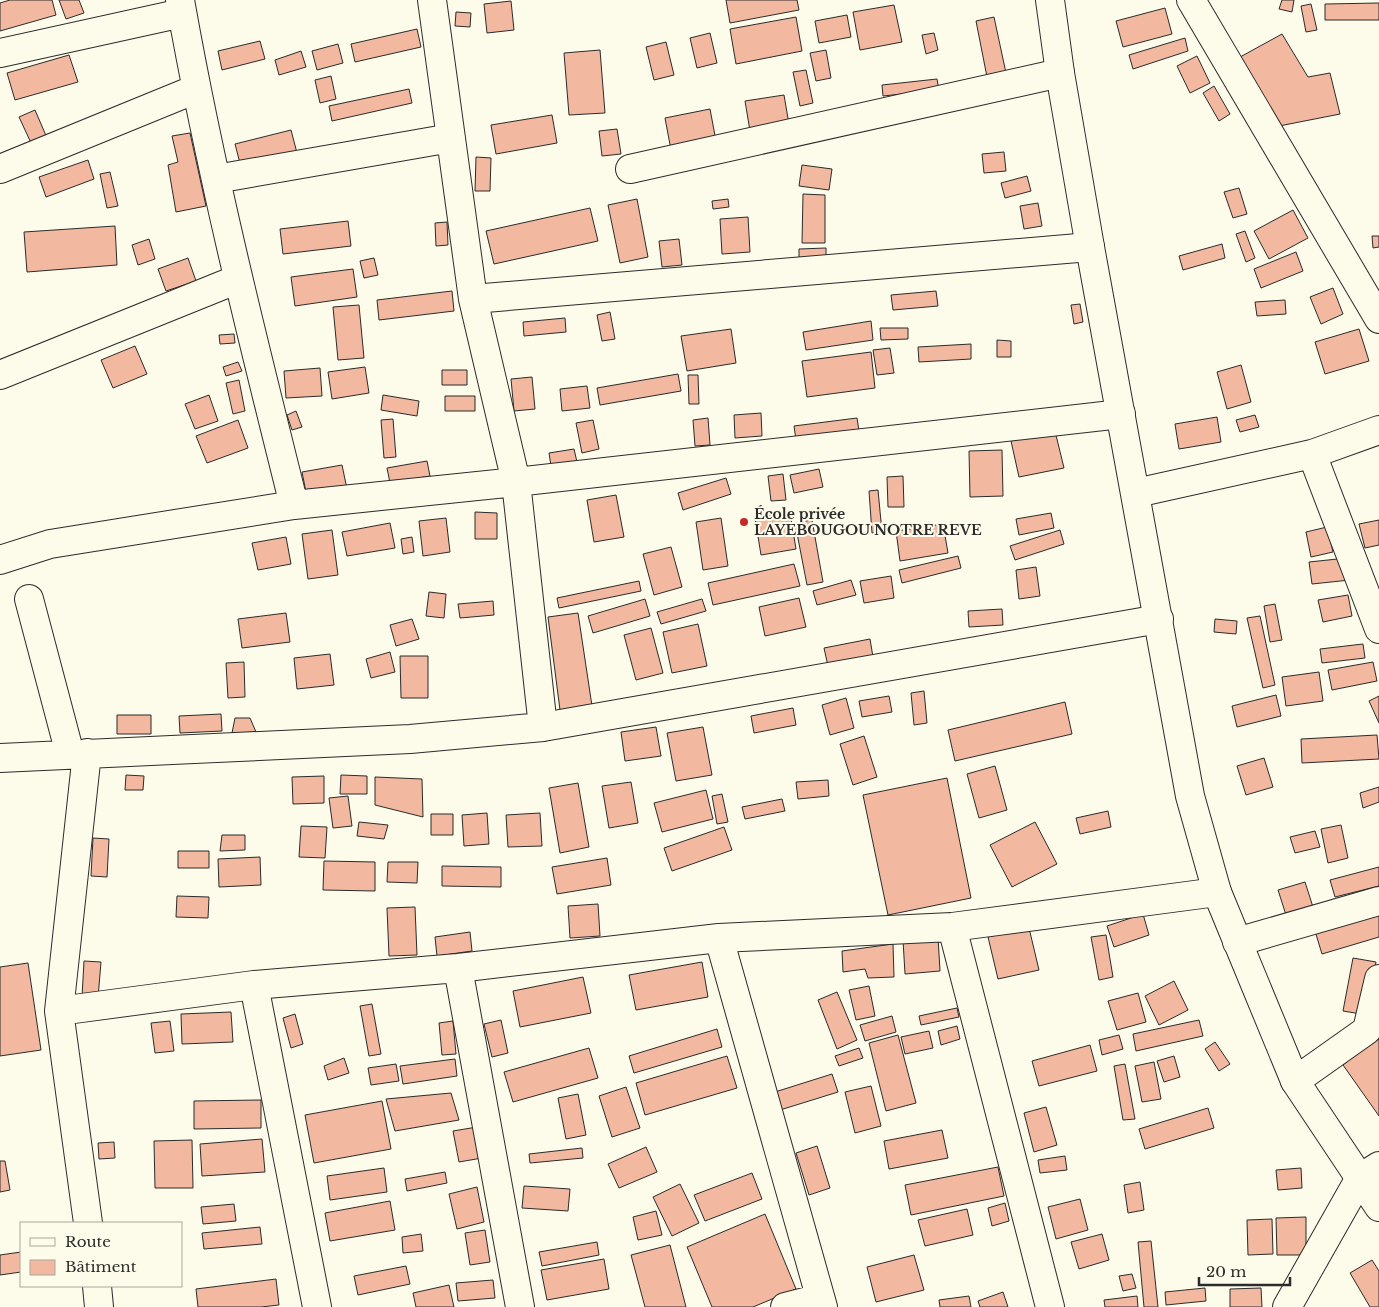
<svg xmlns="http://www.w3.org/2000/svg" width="1379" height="1307" viewBox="0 0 1379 1307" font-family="'Libre Baskerville',serif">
<rect width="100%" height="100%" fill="#fdfbea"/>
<!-- building -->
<path fill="#f2b8a0" stroke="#2b2b2b" d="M10,0H52L56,15L0,31V3Z
M59,0H79L84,13L66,19Z
M726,0H797L799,10L730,23Z
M1282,0H1294L1292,12L1279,9Z
M511,1L514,30L487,33L484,4Z
M1379,3V20H1325V4Z
M1311,4L1317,30L1306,32L1301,6Z
M894,5L902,42L860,50L853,12Z
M1165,8L1172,34L1123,47L1116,21Z
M456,12L471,13L470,27L455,26Z
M847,15L851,37L819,43L815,21Z
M796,17L802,51L736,64L730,29Z
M994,17L1006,73L987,77L976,21Z
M417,29L421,47L355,62L351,44Z
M710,33L717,63L697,68L690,38Z
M934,33L938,50L926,54L922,35Z
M1282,34L1308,77L1330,73L1340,114L1274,127L1231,62Z
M1185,38L1188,51L1133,69L1129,55Z
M260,41L265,59L222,70L218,51Z
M666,42L674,75L654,80L646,47Z
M338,44L343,63L317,70L312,51Z
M600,50L605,113L569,115L564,53Z
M826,50L831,78L816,81L810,53Z
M301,51L306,67L279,75L275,60Z
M69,55L78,82L15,100L7,73Z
M1197,56L1210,83L1190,93L1177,66Z
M806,70L813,103L800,106L793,72Z
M331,76L336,99L320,103L315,80Z
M937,79L939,90L883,96L882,85Z
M1214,86L1230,114L1219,121L1203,93Z
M409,89L412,103L332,121L329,106Z
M784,95L790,130L751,137L745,101Z
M710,109L716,141L671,150L665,118Z
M35,110L47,138L32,145L19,117Z
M552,115L557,143L496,154L491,125Z
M617,129L621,154L602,156L599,131Z
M291,130L297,153L241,167L235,144Z
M190,133L206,206L176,212L168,165L178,162L172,136Z
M1004,152L1006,171L984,173L982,154Z
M476,157L491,158L490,191H475Z
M88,160L94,179L46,197L39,177Z
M802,165L832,169L829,190L799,186Z
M110,172L118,206L107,208L100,174Z
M1027,176L1031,191L1005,198L1001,183Z
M1239,188L1247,214L1233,218L1224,192Z
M803,194L825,195V243H802Z
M637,199L648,257L620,263L608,205Z
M728,199L729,207L713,209L712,201Z
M1038,203L1042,226L1024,229L1020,206Z
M590,208L598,241L494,264L486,231Z
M1293,210L1308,238L1269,259L1254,231Z
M748,217L750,252L722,254L720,219Z
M348,221L351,246L283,254L280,229Z
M447,222L448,245L436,246L435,223Z
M115,226L117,265L27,272L24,232Z
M1245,231L1255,258L1246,262L1236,234Z
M1372,236H1379V247L1373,248Z
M149,239L155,259L138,265L132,245Z
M679,239L682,265L662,267L659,241Z
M1222,244L1225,258L1183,270L1179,256Z
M826,248V262L799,263V249Z
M1296,252L1303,271L1261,288L1254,269Z
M188,258L196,281L166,291L158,269Z
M374,258L378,275L364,278L360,261Z
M353,269L357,297L295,306L291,277Z
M1333,288L1343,314L1321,324L1310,297Z
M452,291L454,311L379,320L377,300Z
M936,291L938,306L893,310L891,295Z
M1285,300L1286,314L1257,316L1255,302Z
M1080,304L1083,322L1074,324L1071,305Z
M359,305L364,358L338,360L333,307Z
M610,312L615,339L602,341L597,315Z
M565,318L566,332L524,336L523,322Z
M871,321L873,340L806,350L803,332Z
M880,328H908V339L881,340Z
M731,329L736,363L687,371L681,336Z
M1359,329L1369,361L1325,374L1315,342Z
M234,334L235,343L220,344L219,335Z
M997,340L1011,341V357H997Z
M971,344V359L919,362L918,347Z
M135,346L147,374L113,388L101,360Z
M890,348L894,373L877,375L873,350Z
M871,352L875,388L807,397L802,361Z
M238,362L242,371L226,376L223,367Z
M1241,365L1251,402L1227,409L1217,372Z
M365,367L369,393L332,399L328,372Z
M320,368L322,396L286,398L284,371Z
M442,370H467V385H442Z
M678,374L681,391L600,405L597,388Z
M688,375H698L699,404H689Z
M532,377L535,409L514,411L511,379Z
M239,380L245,411L233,414L226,383Z
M587,386L590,408L562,411L560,389Z
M209,395L218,421L195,429L185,404Z
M383,395L419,401L417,416L381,410Z
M445,396H475V411H445Z
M296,411L302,427L292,430L287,415Z
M761,413L762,436L735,438L734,415Z
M1255,415L1259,427L1240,432L1236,420Z
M1217,417L1221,442L1179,449L1175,424Z
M708,418L710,445L695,446L693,420Z
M857,418L859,431L796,440L794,426Z
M393,419L396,457L384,458L381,420Z
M238,420L248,448L207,463L196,436Z
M593,420L599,449L582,453L576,423Z
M1055,431L1064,468L1019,477L1011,441Z
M574,449L577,462L551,466L549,453Z
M1002,450L1003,496L970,497L969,451Z
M427,461L430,476L390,483L387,468Z
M342,465L347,489L307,497L302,472Z
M819,469L823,487L794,493L790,475Z
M783,474L786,500L771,501L768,476Z
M903,476L904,507H888L887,477Z
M726,478L731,494L683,510L678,493Z
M878,490L882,532L872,533L869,491Z
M616,495L624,537L594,542L587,500Z
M475,512L497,513V539H475Z
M790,512L796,549L761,555L755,518Z
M1051,513L1054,528L1019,535L1016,519Z
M446,518L450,552L423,556L419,521Z
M721,518L728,566L703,570L696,522Z
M812,520L823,582L807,585L795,523Z
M1379,520V545L1365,548L1359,524Z
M390,523L395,548L347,556L342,532Z
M943,524L948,553L900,561L896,531Z
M1327,527L1333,552L1311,557L1306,532Z
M332,530L338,575L308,579L302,534Z
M1060,530L1064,544L1015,560L1010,546Z
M286,537L291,564L258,570L252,543Z
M412,537L414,552L403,554L401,539Z
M671,547L682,587L654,595L643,554Z
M958,556L961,568L902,583L899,570Z
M1347,558L1350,580L1312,584L1309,562Z
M794,564L800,586L713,605L708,583Z
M1036,567L1040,596L1019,599L1016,570Z
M891,576L894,598L864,603L860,581Z
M851,580L856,595L817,605L813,591Z
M639,581L641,591L559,608L557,598Z
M429,592L446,594L444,618L426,616Z
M1348,595L1352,616L1323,622L1318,600Z
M799,598L806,627L765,636L759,607Z
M645,599L650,616L593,633L588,616Z
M702,599L706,611L661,624L657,612Z
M493,601L494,615L460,618L458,604Z
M1275,604L1282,640L1270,642L1264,606Z
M1002,609L1003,625L969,627L968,611Z
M286,613L290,642L242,648L238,619Z
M578,613L592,706L560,710L548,617Z
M1260,616L1275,685L1263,688L1247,618Z
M412,619L419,639L396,646L390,625Z
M1215,619L1237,621L1236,634L1214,632Z
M698,624L707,666L672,673L663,632Z
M651,628L663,673L636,680L624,635Z
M870,639L873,657L828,666L824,648Z
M1363,644L1365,658L1322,663L1320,649Z
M390,652L395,672L371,678L366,659Z
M330,654L334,685L297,689L294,658Z
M400,656H428V698H401Z
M244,662L245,697L228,698L226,663Z
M1373,662L1377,681L1332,690L1328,670Z
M1319,672L1323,701L1286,706L1282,677Z
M924,691L927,723L914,725L911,693Z
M1276,695L1281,716L1237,727L1232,706Z
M889,696L892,712L862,717L859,701Z
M1379,696V723L1369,701Z
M846,698L854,728L830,735L822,705Z
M1065,702L1072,734L955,761L948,730Z
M793,708L796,725L754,733L751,716Z
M221,714L222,731L180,733L179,716Z
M117,715H151V734H117Z
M235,718H250L256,732L232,733Z
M656,727L661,756L625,761L621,732Z
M703,727L712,775L676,781L667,733Z
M1377,735L1379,759L1302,763L1301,739Z
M864,736L877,777L853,785L840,744Z
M1264,758L1273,787L1246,795L1237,766Z
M995,766L1007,810L979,818L967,774Z
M126,775L144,776L143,790H125Z
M341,775L367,776V794H340Z
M324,776V803L293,804L292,777Z
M375,777L422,779L423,817L375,805Z
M947,778L971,898L888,915L863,795Z
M828,780L829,796L798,799L796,782Z
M631,782L638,823L609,828L602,786Z
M578,783L589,847L560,853L549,788Z
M1379,787V802L1363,808L1360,793Z
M706,790L713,819L662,832L654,803Z
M722,794L728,822L717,824L712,796Z
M348,796L352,826L333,828L329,798Z
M782,799L785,811L745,819L742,807Z
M1108,811L1111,827L1080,834L1076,818Z
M487,813L489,844L464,846L462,815Z
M540,813L542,846L508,847L506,815Z
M431,814H453V835H431Z
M359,822L388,825L384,839L357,836Z
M1035,822L1057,864L1012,887L990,845Z
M1341,825L1348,858L1328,863L1321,829Z
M301,826L327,827L325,858L299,857Z
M724,827L732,850L672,871L664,848Z
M1315,831L1320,847L1295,853L1290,837Z
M222,835H245V850L220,851Z
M93,838L109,839L107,877L91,876Z
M178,851H209V868H178Z
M260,857L261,885L219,887L218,859Z
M607,858L611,885L557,894L552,867Z
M324,861L375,862V891L323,890Z
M388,862H418L417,883L387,882Z
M442,866L501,867V887L442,886Z
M1379,867V886L1335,897L1330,880Z
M1305,882L1313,907L1286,915L1278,890Z
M177,896L209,897L208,918L176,917Z
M598,904L600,936L570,938L568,906Z
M415,907L417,955L389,956L387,908Z
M1379,912V937L1322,954L1315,931Z
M1143,914L1149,935L1114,947L1107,926Z
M1029,928L1039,970L998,979L988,937Z
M470,932L472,951L437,956L435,937Z
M1106,935L1113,977L1099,980L1091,937Z
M938,937L940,971L905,974L903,940Z
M893,944L894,977L868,978L865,969L843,972L842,951Z
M1353,958L1376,962L1367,1015L1343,1011Z
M84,961L101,962L98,998L82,997Z
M702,962L708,997L636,1010L629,975Z
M28,963L41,1050L0,1056V967Z
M583,977L591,1013L520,1027L513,991Z
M1174,981L1188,1010L1159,1025L1145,996Z
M869,986L875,1016L856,1020L849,990Z
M837,992L857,1040L837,1049L818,1000Z
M1138,993L1146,1022L1117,1030L1108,1001Z
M372,1004L381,1054L369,1056L360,1006Z
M957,1008L959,1017L921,1025L919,1016Z
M231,1012L233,1042L182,1044L181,1014Z
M295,1014L303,1044L291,1048L283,1018Z
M892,1016L896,1032L865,1041L860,1025Z
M501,1020L508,1053L492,1057L484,1024Z
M1199,1020L1203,1036L1136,1051L1133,1034Z
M170,1021L174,1051L155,1053L151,1023Z
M453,1021L456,1054L442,1055L439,1023Z
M957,1026L960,1039L941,1045L938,1031Z
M717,1029L722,1047L634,1073L629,1056Z
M929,1031L933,1048L905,1054L901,1037Z
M898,1035L916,1103L886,1111L869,1043Z
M1119,1035L1123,1049L1102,1055L1099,1040Z
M1376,1036L1379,1040V1116L1343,1065Z
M1215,1042L1230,1064L1219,1071L1205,1049Z
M1090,1045L1097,1071L1039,1086L1032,1061Z
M589,1048L598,1078L513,1102L504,1072Z
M859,1048L863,1058L839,1066L835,1056Z
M727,1056L737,1088L645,1115L636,1083Z
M1174,1056L1180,1077L1164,1082L1157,1061Z
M344,1058L349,1073L328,1080L324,1066Z
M455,1059L457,1076L403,1084L400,1066Z
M1154,1062L1161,1099L1142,1102L1135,1066Z
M396,1064L399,1081L371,1085L368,1068Z
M1125,1064L1135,1119L1123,1120L1114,1066Z
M832,1074L838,1092L780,1110L775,1092Z
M871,1086L881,1126L855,1133L845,1092Z
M626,1087L640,1128L612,1137L599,1096Z
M451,1093L459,1120L395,1131L386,1099Z
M578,1094L586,1135L566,1139L558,1098Z
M261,1100V1128L194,1129V1101Z
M382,1101L391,1149L314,1163L305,1115Z
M1046,1107L1057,1145L1034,1152L1024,1113Z
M1208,1108L1214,1128L1145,1149L1139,1129Z
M477,1127L482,1158L459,1162L453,1131Z
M942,1130L948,1158L889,1169L884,1141Z
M262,1139L265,1172L202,1176L200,1144Z
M192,1140L193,1188H155L154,1141Z
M114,1142L115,1158L99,1159L98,1143Z
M817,1146L830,1188L809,1195L796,1153Z
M646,1147L657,1172L619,1188L608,1164Z
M582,1148L583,1158L530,1163L529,1154Z
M1065,1156L1067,1170L1040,1173L1038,1160Z
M0,1161H5L10,1190L0,1192Z
M998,1167L1004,1196L911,1215L905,1185Z
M384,1168L387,1192L330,1200L327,1176Z
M1301,1168L1302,1188L1278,1190L1276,1170Z
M445,1172L447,1183L407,1191L405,1179Z
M752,1173L762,1199L705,1221L694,1195Z
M1140,1182L1144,1210L1128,1213L1124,1185Z
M680,1184L699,1223L672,1236L653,1197Z
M524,1186L570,1189L568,1211L522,1208Z
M477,1187L484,1222L457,1229L449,1194Z
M1080,1199L1088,1230L1056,1239L1048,1207Z
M390,1201L395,1230L330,1241L325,1213Z
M1005,1203L1009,1221L992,1226L988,1208Z
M234,1204L236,1221L203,1224L201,1207Z
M967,1209L973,1235L925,1246L918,1220Z
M656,1211L662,1235L638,1240L633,1217Z
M765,1214L796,1289L753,1307H712L687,1247Z
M1306,1217V1255H1277L1276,1218Z
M1272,1219L1273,1254L1248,1255L1247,1220Z
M260,1227L262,1244L204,1249L202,1233Z
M485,1230L490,1262L470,1265L465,1233Z
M421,1234L423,1251L403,1253L402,1237Z
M1102,1234L1109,1260L1079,1269L1071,1242Z
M1151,1241L1158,1307H1144L1138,1242Z
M597,1242L599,1255L542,1266L539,1252Z
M670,1245L686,1307H645L631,1255Z
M21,1252V1272L0,1275V1255Z
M914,1255L924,1290L876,1302L867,1267Z
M604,1259L609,1289L547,1300L541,1270Z
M1372,1260L1379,1271V1307H1370L1350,1273Z
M406,1266L410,1284L358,1295L354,1276Z
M1132,1274L1136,1288L1123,1291L1119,1276Z
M276,1279L279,1305L261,1307H198L196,1289Z
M493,1280L495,1298L458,1301L456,1283Z
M449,1285L454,1307H416L413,1293Z
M1205,1288L1206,1301L1166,1305L1165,1292Z
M1261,1288L1262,1307H1230V1289Z
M1003,1292L1008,1307H980L978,1301Z
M969,1296L971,1307H940L939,1300Z
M1137,1296L1138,1307H1105L1104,1300Z"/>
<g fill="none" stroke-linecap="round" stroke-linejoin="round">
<defs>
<path id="street" d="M180,0C210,170 252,337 294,505
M432,0L473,299L516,482L543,727
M1191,0L1379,319
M0,53L182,13
M0,169L196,89
M630,169L1060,73
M216,179L451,138
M473,299L1090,247
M0,375L238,279
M1312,454L1379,629
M1136,493L1312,454L1379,430
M0,560L50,544L294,505L516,482L1121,414
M29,599L70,754
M87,753L59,1011L88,1223
M0,758L410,739L543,727L1159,619
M952,927L1050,1307
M719,938L823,1307
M1237,942L1379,901
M458,968L520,1307
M254,985L317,1307
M59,1011L254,985L458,968L719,938L952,927L1217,892
M1295,1081L1367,1030L1379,979
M97,1286L99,1307
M785,1307L820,1298
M1287,1307L1360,1178L1379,1166"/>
<path id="secondary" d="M1050,0L1060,73L1090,247L1190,796L1217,892L1295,1081L1379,1207"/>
</defs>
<!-- street casing -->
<use href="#street" stroke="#2b2b2b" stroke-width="30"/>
<!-- secondary casing -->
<use href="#secondary" stroke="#2b2b2b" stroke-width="30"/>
<!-- street -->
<use href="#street" stroke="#fdfbea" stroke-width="28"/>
<!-- secondary -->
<use href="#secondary" stroke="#fdfbea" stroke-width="28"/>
</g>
<!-- markers -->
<circle fill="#c62828" stroke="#fdfbea" stroke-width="2" cx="744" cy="522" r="5"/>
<g text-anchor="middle" stroke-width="4" stroke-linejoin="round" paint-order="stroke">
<!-- poi labels -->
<g font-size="14" font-weight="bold" fill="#2b2b2b" stroke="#fdfbea" text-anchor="start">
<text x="754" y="519">École privée<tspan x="754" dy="16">LAYEBOUGOU NOTRE REVE</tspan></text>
</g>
</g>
<!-- legend -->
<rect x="20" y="1222" width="162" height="65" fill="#fdfbea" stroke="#a9a89e"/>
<rect x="30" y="1238" width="25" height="8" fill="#fdfbea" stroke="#a9a89e"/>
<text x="65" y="1247" font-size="15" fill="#2b2b2b">Route</text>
<rect x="30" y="1260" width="25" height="15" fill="#f2b8a0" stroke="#a9a89e"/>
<text x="65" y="1272" font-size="15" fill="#2b2b2b">Bâtiment</text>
<!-- scale -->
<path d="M1199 1277v8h91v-8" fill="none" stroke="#2b2b2b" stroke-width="2.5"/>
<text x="1206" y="1277" font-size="15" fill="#2b2b2b" stroke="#fdfbea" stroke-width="4" paint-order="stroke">20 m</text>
</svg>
